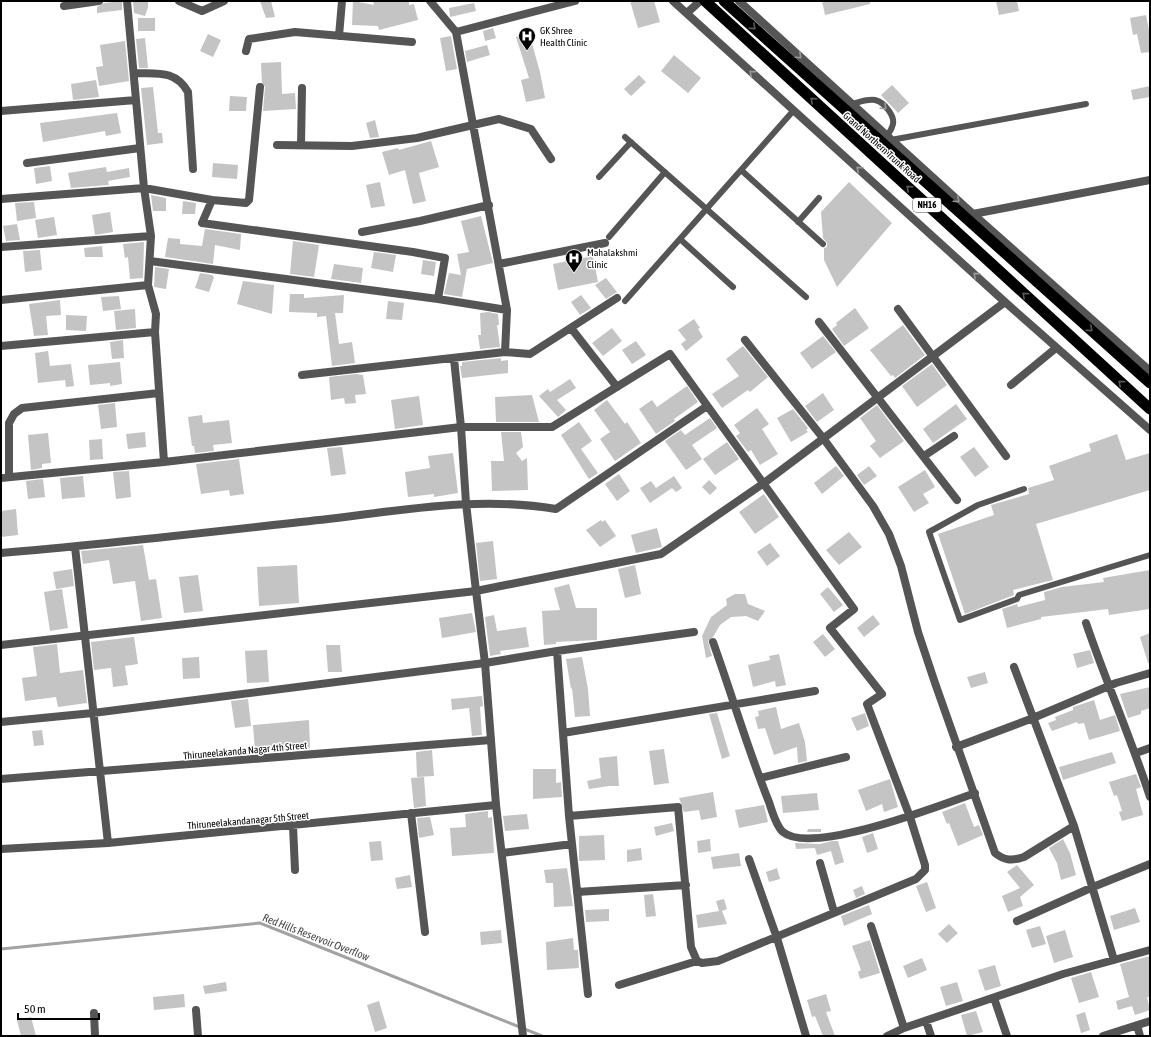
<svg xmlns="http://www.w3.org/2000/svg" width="1151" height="1037" viewBox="0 0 1151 1037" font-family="'Asap Condensed',sans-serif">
<rect width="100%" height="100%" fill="#fff"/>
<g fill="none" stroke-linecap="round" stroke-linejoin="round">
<!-- stream -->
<path stroke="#a3a3a3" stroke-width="3" d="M1,949L260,923L542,1036"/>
</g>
<!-- building -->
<path fill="#c4c4c4" d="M122,1V10L97,13V7L104,3Z
M133,1H148V7L145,16L134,13Z
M260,1H271L275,17L266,18Z
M353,1L374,5L373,1H409V5L414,4L418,20L379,30L378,26L352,25Z
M630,1H654L660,22L638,28Z
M822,1H870V4L825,15Z
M996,1H1017L1019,11L999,15Z
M474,3L476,11L450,17L449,8Z
M1146,15L1150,35V52L1141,53L1137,34L1133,35L1130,18Z
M138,18H155V31H138Z
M493,28L496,38L485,41L483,31Z
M529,33L540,72L545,98L526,102L521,80L529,78L516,37Z
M208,34L221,40L213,57L200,51Z
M451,36L457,69L446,71L440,38Z
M145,38L148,68H139L136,39Z
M125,41L129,81L99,86L96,67L103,66L100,45Z
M487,45L490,55L467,62L465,51Z
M674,55L701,78L688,93L661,71Z
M281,62L282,94L295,93L296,109L263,111L265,87L262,82L261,63Z
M639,75L646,82L631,96L624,89Z
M96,80L99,97L73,100L71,84Z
M892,85L909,103L898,113L881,95Z
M1150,86V97L1133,100L1131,90Z
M153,87L158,133H162L163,143L147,145L141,88Z
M230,96L247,97L246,111H229Z
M117,113L121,133L106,136L105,131L43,142L40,123Z
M375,120L379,137L370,138L366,123Z
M431,141L439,167L419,173L426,201L413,204L405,170L389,175L382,152L398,148L399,150Z
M213,163L238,165L237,179L212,177Z
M50,166L52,181L36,184L34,168Z
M106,167L107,172L129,168L130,177L108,181L109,185L71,188L68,173Z
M380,182L385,206L371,208L366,185Z
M849,182L892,223L837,287L824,260V248L827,247V243L823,238L821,212Z
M151,195L166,198V211H153Z
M183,201L196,203L195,214H182Z
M34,202L36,218L17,221L15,203Z
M110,212L113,232L95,235L92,215Z
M481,216L493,263L467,269L462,297L444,294L449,273L461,275L457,254L469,252L461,221Z
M54,217L57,235L38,238L35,220Z
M17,224L20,240L6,241L3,226Z
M205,229L241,234L240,250L215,245L213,264L165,257L168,238L180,239V244L202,246Z
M293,241L319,245L314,277L290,274Z
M144,242L143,278L130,279L128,257L125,258L123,244Z
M102,246L103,257H85L84,248Z
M40,250L42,270L25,272L23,251Z
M374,252L396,255L393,272L371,268Z
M593,256L598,282L558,290L553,264Z
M423,260L436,262L434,276L421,274Z
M334,264L363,268L361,283L331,279Z
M155,267L169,269L166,289L154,287Z
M200,273L212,275L214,277L209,292L195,288Z
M606,278L617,292L606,299L595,285Z
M243,281L274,285L272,314L237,304Z
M290,294H304V298L344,295L343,313H335L339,344L352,342L355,363L332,366L326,316L317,317V313L289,312Z
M581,295L591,308L580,315L571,302Z
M119,296L121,309L103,311L101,297Z
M60,300L61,315L46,316L48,335L34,336L29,304Z
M388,301L404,303L402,320L386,319Z
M855,308L869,328L844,346L832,329L837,325L836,323Z
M135,309L136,328L116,330L114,311Z
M488,312L498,314L499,325H497L500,347L480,349L478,335H481L480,313Z
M66,315L87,316L86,331L66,330Z
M694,319L700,328L698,329L703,337L686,351L681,344L686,340L678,330Z
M903,325L925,355L895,378L893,375L891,376L870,350Z
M612,328L622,341L603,356L592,343Z
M823,336L836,352L812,369L800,353Z
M123,340L124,358L112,359L110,342Z
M636,341L646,355L632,364L622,350Z
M743,346L768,377L750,392L748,390L722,408L712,394L739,376L726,359Z
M48,351L50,366L71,364L74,386L66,387L65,380L38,383L35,353Z
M501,358V361L508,360V373L462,378L460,366H462V362Z
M120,362L122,384L110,386V383L90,385L88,365Z
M932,364L947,385L917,407L902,386Z
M356,374L363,375L366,394L355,395L356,403L345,404L344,398L331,400L329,377Z
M570,379L576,388L557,400L566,410L558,417L539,396L548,389L550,392Z
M687,386L698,402L674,419L675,421L656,434L639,409L652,400L657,407Z
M823,393L834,410L817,422L805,406Z
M532,395L539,422H496L495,397Z
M419,396L423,425L395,429L391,400Z
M607,400L625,424L627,422L641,443L615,461L600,439L610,432L594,410Z
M115,403L117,427L101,429L98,405Z
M956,404L967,419L933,443L923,429Z
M877,405L904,441L880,458L870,446L876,441L860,418Z
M757,408L769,424L762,429L778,454L760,465L751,450L748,452L736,436L740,433L734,425Z
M793,409L808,428L806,430L808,432L791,442L777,418Z
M202,415L203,423L229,420L232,443L213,445L214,451L195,453L194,446H192L188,417Z
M710,418L717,428L692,445L702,459L686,470L665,441L681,430L685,435Z
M579,422L592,441L581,449L598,473L589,479L561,435Z
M145,432L146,447L128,449L126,434Z
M501,432H521L523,447L516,453L522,461L527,458L528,490L492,491L491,461H504Z
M48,433L51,463L42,464V468L31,470L28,435Z
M1117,434L1126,460L1150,453V490L1036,524L1053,580L1013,590L1014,595L965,614L938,534L994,515L991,505L1029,494L1028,488L1054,480L1049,466L1091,451L1089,444Z
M102,439L103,459L90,460L89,440Z
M727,442L739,459L715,475L703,459Z
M342,447L346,474L331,476L327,448Z
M974,447L989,467L975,477L960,457Z
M453,453L458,493L434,497V494L408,497L405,472L430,468L428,456Z
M239,459L244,494L230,496L229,490L201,494L196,464Z
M836,466L844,476L822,494L814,483Z
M869,466L877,476L864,485L857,475Z
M925,470L935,487L923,494L929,503L914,512L898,487Z
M129,471L131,497L116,499L113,472Z
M619,474L630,491L617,501L605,484Z
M83,476L85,497L62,499L60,478Z
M674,476L682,488L676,492L672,488L650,503L640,488L651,481L656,488Z
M43,479L45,497L28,499L26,481Z
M709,480L717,488L710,495L702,487Z
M764,494L779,517L755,534L739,512Z
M16,509L18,535L1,537V511Z
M601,520L602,522L605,520L616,536L600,547L586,530Z
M657,528L662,547L636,553L631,535Z
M849,532L862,547L839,565L826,550Z
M493,541L497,579L480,581L476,543Z
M770,543L780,556L767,566L757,552Z
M143,545L149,580L156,579L162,618L141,621L135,581L113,584L109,560L83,564L81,551Z
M297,565L299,603L259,606L257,567Z
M635,565L641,594L625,598L618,569Z
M72,569L74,586L56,589L53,572Z
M1150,570V609L1109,615L1108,609L1041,617V619L1007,628L1002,609L1017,604L1018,607L1045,600L1044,592L1062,587L1104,582L1103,578Z
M198,575L203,611L184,613L179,577Z
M569,584L576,608H597V640L556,642V644L544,645L542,611L560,610L554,588Z
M828,587L843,605L834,612L820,594Z
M62,589L68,628L50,631L44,592Z
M735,594H745L748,604L765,611L758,621L746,616L731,617L720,625L713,637L708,641L712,656L706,658L702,636L711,617L727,605L726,599Z
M472,613L476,632L442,638L439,618Z
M494,615L497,631L526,627L529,647L500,651L501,654L490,656L485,617Z
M873,615L880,624L864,637L857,628Z
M1150,633V663H1148L1140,637Z
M823,634L835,649L825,657L813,642Z
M134,637L138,664L125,666L128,685L113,687L111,668L94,670L91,642Z
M57,644L60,673L83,670L87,703L58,707L56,697L25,701L22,678L37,676L33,647Z
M326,645H340L342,672H328Z
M267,650L269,682L247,683L245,651Z
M1090,650L1094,663L1077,668L1073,654Z
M779,654L786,685L776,687L775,681L753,687L748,665L770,660L769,656Z
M199,657L200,678L183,679L182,658Z
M582,657L588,689L590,716L575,717L572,688L571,689L566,659Z
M985,672L988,683L971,688L967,677Z
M1150,687V708L1141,711V714L1128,718L1120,694Z
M482,696L483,706L480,707L482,735L472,736L469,708L452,710L451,699Z
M248,699L251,726L235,728L231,701Z
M1094,700L1100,720L1115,715L1120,731L1089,740L1084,723L1078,724L1077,722L1052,731L1048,723L1056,720L1055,717L1073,710V707Z
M776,707L781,729L799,723L805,742L807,761L798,763L797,747L774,755L765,728L758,729L755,717L759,716L758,711Z
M717,713L730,756L722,759L709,714Z
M865,713L869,726L857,731L851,718Z
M309,720L310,748L255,751L253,725Z
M42,730L44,745L34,746L32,731Z
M664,749L669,783L654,785L649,751Z
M432,750L434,776L417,777L416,752Z
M1112,752L1116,763L1063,780L1059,767Z
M617,756L619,786H609L589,789L587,781L601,778L599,758Z
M533,769H556V783L561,782L562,797L533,799Z
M1136,774L1141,787L1136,789L1143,815L1122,821L1119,812L1122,811L1117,795L1114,796L1109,782Z
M424,777L426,806L414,808L411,778Z
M890,779L898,807L884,812L882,804L866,811L858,790Z
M713,792L717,817L701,820L699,810L684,812L679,798Z
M817,793L819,810L783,813L781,796Z
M965,803L974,827L979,825L983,835L958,846L949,823L947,824L942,812Z
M764,805L768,822L739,828L735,810Z
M488,811V818L492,817L494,853L452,856L450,828L466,827L465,814Z
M527,814L529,829L505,831L503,816Z
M430,817L434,835L419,838L417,818Z
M672,823L674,831L656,836L654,827Z
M808,829H821V832H807Z
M873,833L878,849L867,853L862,837Z
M604,835L605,860L579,861V836Z
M710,839L711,851L698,853L697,841Z
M1063,839L1070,853L1076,875L1061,880L1057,863L1049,848Z
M381,841L383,860L371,861L369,842Z
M832,841H838L844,862L835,865L831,851L817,855L815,848L796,849L795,843L820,844Z
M641,848L642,860L627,862V850Z
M739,853L741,866L713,869L711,857Z
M1017,865L1034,885L1020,897L1023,906L1008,912L1002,896L1020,888L1007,872Z
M567,868L573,906L554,907L553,883H546L544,870Z
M777,868L780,879L769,882L766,872Z
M410,875L412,887L397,889L395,878Z
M927,882L936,908L926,912L916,886Z
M862,886L865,894L856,898L853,890Z
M653,894L656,916L646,917L644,895Z
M724,899L727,909L722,911L727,924L698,928L696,915L719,911L716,901Z
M869,905L872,914L844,926L841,916Z
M1135,908L1140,922L1114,930L1110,916Z
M609,909V921L586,922L585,910Z
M949,924L958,933L947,943L938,934Z
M1040,926L1046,944L1032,948L1026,930Z
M501,930L502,943L481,945L480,932Z
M1065,930L1073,957L1054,963L1046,936Z
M573,938L574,950H578L579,968L547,970L546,942Z
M870,940L880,973L860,979L858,972L861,970L852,946Z
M1150,956V997H1147L1150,1010L1135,1015L1132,1006L1118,1010L1116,1001L1129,997L1120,964Z
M922,958L927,970L908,978L903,966Z
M995,965L1001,986L985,991L978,970Z
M1091,972L1099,997L1079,1003L1071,978Z
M226,982L227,991L205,994L203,986Z
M957,982L963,1001L946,1006L940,987Z
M184,994L185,1007L154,1010L153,997Z
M826,994L831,1011L826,1012L835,1036H823L815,1016L812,1017L807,1000Z
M379,1001L387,1028L375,1032L367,1005Z
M976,1011L983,1032L967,1036L961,1015Z
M1085,1012L1090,1030L1081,1033L1076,1015Z
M31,1017L36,1036H21L17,1020Z"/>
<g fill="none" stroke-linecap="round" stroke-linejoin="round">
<!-- service -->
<path stroke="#555" stroke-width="6" d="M852,104C859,102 867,99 875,100C884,102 897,117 892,127C891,130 889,133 887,136
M625,137L806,297
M891,140L1086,104
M741,170L823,244
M599,177L631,142
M798,222L819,198
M609,237L665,172
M680,239L733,287
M625,301L794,110
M1024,489L978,505L929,532L960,620L1017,599L1019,595L1150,555"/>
<!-- minor -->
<path stroke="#555" stroke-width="8" d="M127,1L144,188L151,236L148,285L156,314L155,332L164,462
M179,1L202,11L224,1
M430,1L456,32L507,310L505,352
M64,6L99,1
M687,13L700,1
M456,32L575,1
M339,36L342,1
M246,51L249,39L295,32L412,42
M134,73C156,74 175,69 188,92L193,169
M1,111L136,100
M277,145L352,146L417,138L499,119L531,129L551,159
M301,145L302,88
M27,163L140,148
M1,199L144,188L212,200L202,223L413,252L445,258L438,299
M212,200L246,203L249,200L260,87
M973,214L1150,180
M362,232L420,221L489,205
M1,247L151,236
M150,261L438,299L507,310
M499,264L605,243
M1,300L148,285
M898,309L1006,456
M819,322L957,500
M571,328L617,387
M745,340L823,438L873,506L889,534L901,566L918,632L935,683L995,853C1005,861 1012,861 1024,857L1074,826
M1,346L155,332
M454,359L461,427H552L670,354L854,609L830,628L882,694L867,704L910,817L925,865V870L916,879L718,961L702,963L697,961L691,947L678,807L569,816
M302,375L505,352L530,354L617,298
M1011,385L1056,348
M924,456L954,436
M9,477V423L14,414L22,408L159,393
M1,478L164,462L461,427L466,503L476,591L1,645
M75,547L108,843
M1,553C110,544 219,531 328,519C404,510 480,496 556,509L707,406
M1086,623C1106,682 1131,738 1150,797
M713,642C732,695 748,750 769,802C772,811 776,826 783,832C811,856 941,805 975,793
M557,651L569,816L588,994
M1014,667L1074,826L1114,960
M1,722L93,713L485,663L557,651L694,632
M563,733L815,691
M956,747L1033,718L1116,683L1150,673
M1136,753L1150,748
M760,778L846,757
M1,779L491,740
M411,813L425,932
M293,826L295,870
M1,849L108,843L496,805
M502,853L572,844
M749,859L777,938L806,1036
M820,863L834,912
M577,892L686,885
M1017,921L1093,887L1150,864
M871,926L904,1028
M619,985L697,961
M994,998L1007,1036
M196,1010L198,1036
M94,1013L95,1036
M926,1021L931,1036
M1137,1025L1140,1036
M887,1036L904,1028L1063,974L1150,950
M1103,1036L1150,1021"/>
<!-- tertiary -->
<path stroke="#555" stroke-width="8" d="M673,1L1005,302L1150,430
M739,1L973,214L1150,371
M523,1036L496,805L485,663L476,591L661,554L764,483L1005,302"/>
<!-- trunk -->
<path stroke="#000" stroke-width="11" d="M705,1L1150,409
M724,1L1150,383"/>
</g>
<!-- one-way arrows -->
<defs><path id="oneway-chevron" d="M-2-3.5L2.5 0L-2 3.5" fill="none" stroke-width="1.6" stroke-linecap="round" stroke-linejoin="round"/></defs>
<g stroke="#595959">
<use href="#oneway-chevron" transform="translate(753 27) rotate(42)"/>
<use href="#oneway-chevron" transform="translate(813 100) rotate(-138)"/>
<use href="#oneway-chevron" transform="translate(909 188) rotate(-138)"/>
<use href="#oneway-chevron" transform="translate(1025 295) rotate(-138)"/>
<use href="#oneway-chevron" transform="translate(1090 329) rotate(42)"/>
<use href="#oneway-chevron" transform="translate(1121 383) rotate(-138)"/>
</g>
<g stroke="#999">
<use href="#oneway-chevron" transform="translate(799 56) rotate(42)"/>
<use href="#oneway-chevron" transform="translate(752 73) rotate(-138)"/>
<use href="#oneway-chevron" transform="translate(884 107) rotate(43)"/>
<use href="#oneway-chevron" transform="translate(859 169) rotate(-138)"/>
<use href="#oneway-chevron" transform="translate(957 200) rotate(42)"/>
<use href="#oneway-chevron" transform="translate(976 275) rotate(-138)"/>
</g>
<!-- icons -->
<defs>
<symbol id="hospital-pin" viewBox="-11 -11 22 30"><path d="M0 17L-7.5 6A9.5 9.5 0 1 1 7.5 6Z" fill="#000" stroke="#fff"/><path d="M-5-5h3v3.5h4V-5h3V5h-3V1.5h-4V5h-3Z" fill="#fff"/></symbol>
</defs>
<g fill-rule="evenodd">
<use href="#hospital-pin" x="517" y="26" width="20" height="27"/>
<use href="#hospital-pin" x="564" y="248" width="20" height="27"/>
</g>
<g text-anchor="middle" stroke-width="3" stroke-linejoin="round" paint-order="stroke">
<!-- shield labels -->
<rect fill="#fff" stroke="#4c4c4c" stroke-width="1" x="913" y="198" width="28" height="14" rx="3"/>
<g font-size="9" font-weight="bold" fill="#000">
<text x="927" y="208">NH16</text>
</g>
<!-- poi labels -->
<g font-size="10" fill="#000" stroke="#fff" text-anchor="start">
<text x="540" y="34">GK Shree<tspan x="540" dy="12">Health Clinic</tspan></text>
<text x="587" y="256">Mahalakshmi<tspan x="587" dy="12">Clinic</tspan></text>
</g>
<!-- street labels -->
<g font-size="10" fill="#000" stroke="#fff">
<text transform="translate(882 147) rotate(42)" y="4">Grand Northern Trunk Road</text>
<text transform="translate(245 750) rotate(-5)" y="4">Thiruneelakanda Nagar 4th Street</text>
<text transform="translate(248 820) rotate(-5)" y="4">Thiruneelakandanagar 5th Street</text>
</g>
<!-- water labels -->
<g font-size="11" font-style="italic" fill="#444" stroke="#fff">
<text transform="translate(316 937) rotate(21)" y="4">Red Hills Reservoir Overflow</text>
</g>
</g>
<!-- border -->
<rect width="1151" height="1037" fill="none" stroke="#000000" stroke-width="4"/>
<!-- scale -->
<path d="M18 1013v6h81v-6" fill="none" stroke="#000000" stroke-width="2"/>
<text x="24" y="1013" font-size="12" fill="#000000" stroke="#ffffff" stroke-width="3" paint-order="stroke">50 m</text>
</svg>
